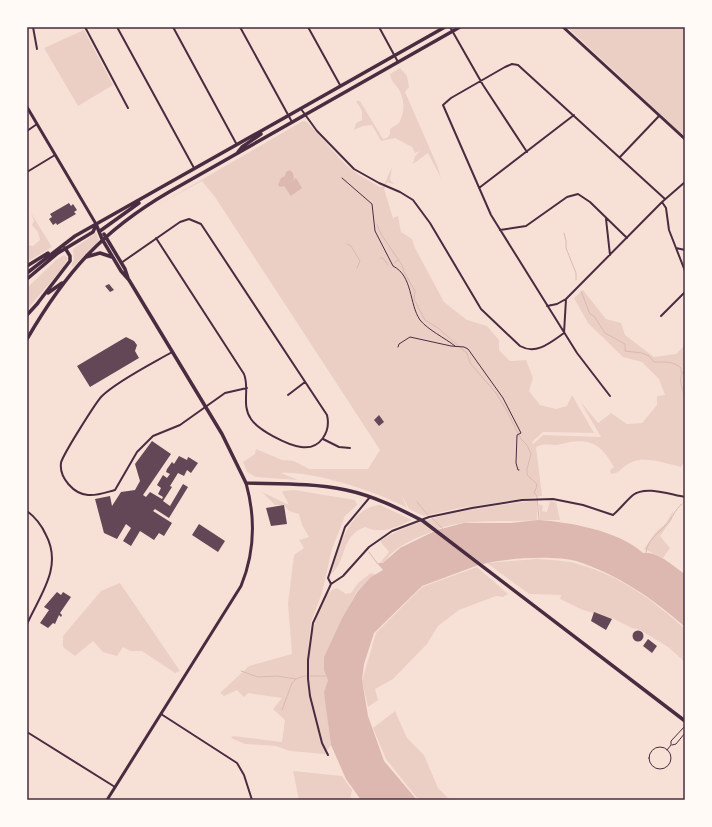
<svg xmlns="http://www.w3.org/2000/svg" width="712" height="827" viewBox="0 0 712 827" font-family="'Alegreya Sans',sans-serif">
<rect width="100%" height="100%" fill="#f7e1d7"/>
<!-- green -->
<path fill="#ebcfc5" d="M567,27H685V137Z
M84,30L113,85L78,106L44,48Z
M400,68L407,76L409,87L405,92L437,165L441,178L428,153L413,164L415,156L420,151L415,153L412,147L395,138L381,141L372,125L363,126L354,130L356,123L362,120V111L356,101H360L383,139L387,138L390,134V129L399,123C405,112 405,99 398,88C394,83 391,81 390,74Z
M303,121L307,122L346,165L359,175L380,187H383L392,167L390,180L394,184L387,182L384,189L393,218L398,216L401,232L412,239L415,248L444,302L467,320L487,326L499,340V350L510,361L526,360L533,378L529,391L540,405L556,409L567,406L572,395L594,433L543,432L532,442L533,444L543,435L601,437L580,401L598,423L611,413L627,424L642,423L657,405V396L665,395L659,379L642,362L623,357L588,323L574,298L583,290L606,319L621,323L625,335L654,357L676,354L685,345V461L681,467C667,464 646,456 632,462C623,465 620,474 611,474L610,470L614,467C603,448 594,438 570,442C566,443 562,444 557,445C549,445 545,443 536,447L542,496L460,508L424,516L409,509L401,494L407,508C381,493 311,470 281,473L298,480L256,477L247,472L243,462L255,454L256,449L282,460L294,461L309,469H368L380,450L215,197L202,181L158,205Z
M31,213L52,247L27,262V245L33,246L40,240L38,232L32,225L34,221Z
M96,233L99,240L73,267L71,265L74,260L73,249Z
M64,255L68,258L64,266L27,310V288L56,260Z
M294,490L355,500L357,505L345,516L332,549L322,593L311,622L308,650C313,635 319,591 337,588L346,594L351,593L358,583L371,573L375,574L358,590L342,618L324,657L328,680L324,692L331,745L325,754L290,751L276,746L245,744L231,738L233,736L282,742L285,720L273,709L282,698L248,693L244,697L237,690L224,696L220,693L249,666L292,654L288,603L294,555L304,548L299,540L309,537L302,525L299,514L289,511L284,505H275L262,492L289,505L282,491Z
M537,500V520C502,523 463,517 431,532C418,537 401,544 391,554C387,558 386,563 380,563L389,552L380,541C426,512 484,508 537,500Z
M550,501L556,502L560,520H540L539,504L543,506L542,511L547,512Z
M380,505L412,520C396,527 382,535 365,527C339,537 348,561 330,575C337,551 349,507 380,505Z
M673,511L672,519L660,536L670,548L663,558L644,549L655,533L666,523Z
M536,559C551,560 567,560 581,565C620,576 656,602 685,629V662L668,647L640,630L632,628L614,619L583,610L560,599L561,595L529,594L487,563Z
M477,567L508,594L503,597L496,596L459,610L438,626L427,644L393,679L375,689L378,700L368,707L362,681L376,633L422,587Z
M120,583L180,671L175,673L142,651H130L123,647L117,656L103,652L93,641L75,656L63,647V636L101,591Z
M395,711L407,738L424,755L438,788L450,800H420L417,798L386,759L373,728Z
M293,771L342,776L352,790L350,800H299Z"/>
<!-- water -->
<path fill="#dcb8b0" d="M290,170L293,173L294,179L286,185L296,178L302,188L291,196L284,186L280,187L278,185L281,178L285,176L286,172Z
M538,520C570,522 619,531 643,553C657,550 674,567 685,574V627C654,599 617,574 576,561C554,555 505,558 483,564L443,535L481,564L422,586L374,633L364,664L362,680L368,716L384,761L417,800H361L346,779L331,745L325,701L324,692L328,680L324,670V657L342,618L358,591L371,577L383,570L377,563H383L400,548L437,530L464,523H511Z"/>
<g fill="none" stroke-linecap="round" stroke-linejoin="round">
<!-- stream -->
<path stroke="#dcb8b0" stroke-width="1" d="M377,225L381,234L402,265L404,272L415,291L414,299L425,320L438,328L462,349L467,353L470,363L496,393L507,411L521,439L527,445L531,454L527,469V475L536,483L537,486L534,493L537,496L539,520
M564,233L566,241V248L576,273V280
M347,244L351,246L360,261L357,268
M380,258H383L388,265
M394,263L398,260
M581,291L590,314L594,316L605,333L625,344V351L642,353L649,356L654,362C665,362 673,361 681,368V373
M685,370C676,378 683,388 685,398
M417,502L428,515
M432,518L443,529
M369,552L377,563
M646,552C648,539 659,533 667,524C673,518 674,510 682,504
M241,671L258,677L277,676L296,679L304,676H326
M282,710L292,683L296,679"/>
</g>
<!-- building -->
<path fill="#644757" d="M69,203L71,206L73,204L77,210L74,212L76,214L57,225L56,223L53,225L49,219L52,217L50,214Z
M109,284L114,290L110,292L105,286Z
M126,337L134,341L137,345L135,351L139,358L90,387L77,366Z
M379,415L384,422L379,426L374,420Z
M152,441L171,454L143,495L146,497L150,492L162,499L163,497L158,494L161,488L157,485L163,475L167,478L170,474L166,472L167,469L172,462L174,464L179,456L187,460L188,457L190,458L198,463L191,473L187,470L184,476L178,473L170,486L172,487L163,501L170,506L183,484L188,487L169,518L155,509L153,511L172,523L164,536L159,533L154,540L140,531L131,546L123,541L131,528L126,524L117,539L104,533L95,499L110,496L112,506L121,492L135,490L140,481L135,464Z
M284,505L287,524L271,526L266,508Z
M199,524L225,541L218,552L192,535Z
M57,592L61,595L63,592L71,597L60,613L62,615L61,617L59,615L55,624L53,623L48,628L40,623L49,610L44,607Z
M594,612L612,619L606,630L591,621Z
M632.5 636a5.5 5.5 0 1 1 11 0a5.5 5.5 0 1 1-11 0Z
M648,639L657,646L652,653L643,646Z"/>
<g fill="none" stroke-linecap="round" stroke-linejoin="round">
<!-- path -->
<path stroke="#4a2c40" stroke-width="1" d="M342,178L372,204L375,231L393,266C413,276 409,304 420,320C428,330 445,338 455,346
M398,347L399,344L410,337L451,346L464,347L468,349L503,398L521,433L517,435L516,463L518,470H519"/>
<!-- service -->
<path stroke="#4a2c40" stroke-width="1" d="M672,745L676,744L685,733
M649 758a11 11 0 1 1 22 0a11 11 0 1 1-22 0Z
M667,750L671,745V741L685,726"/>
<!-- minor -->
<path stroke="#4a2c40" stroke-width="2" d="M33,27L37,49
M85,27L128,108
M117,27L194,168
M173,27L237,145
M240,27L292,122
M308,27L340,85
M379,27L398,62
M450,27L483,85L527,152
M301,109L317,131L354,169L379,183L400,192L413,200L430,223L481,309L520,346C536,355 550,343 564,333L566,299
M27,131L37,124
M620,157L659,116
M27,172L55,155
M479,188L574,115
M662,202L666,208L669,230L676,248L685,250
M606,219L610,255
M500,230L526,226L567,197L578,194L590,202L627,238
M676,248L685,271
M121,263L180,222L189,219L201,224L327,415C331,432 320,450 301,447C287,445 258,430 251,419C241,405 250,389 244,374L156,238
M547,306L557,304L566,299L662,202L685,182
M661,316L685,292
M172,352C153,363 117,381 102,396C96,402 62,456 61,463C59,478 74,494 88,495C97,496 107,492 115,490L137,452L153,436L180,425L225,393L247,388
M288,395L305,382
M610,396L577,353L491,215L443,105L451,98L505,67L512,64L518,65L665,199
M323,439L339,447L350,448
M27,511C35,517 42,526 46,535C63,567 40,595 27,624
M331,584L328,578L345,527L370,497
M161,714L237,763L244,775L252,800
M27,732L115,787
M328,755L322,743L310,696L308,679V660L313,623L331,584L343,576L369,547L392,531L429,517L472,508L522,500L553,499L583,505L613,515C620,509 626,501 633,495C646,485 671,495 685,497"/>
<!-- tertiary -->
<path stroke="#4a2c40" stroke-width="3" d="M563,27L685,139
M107,800L241,586C255,552 256,519 246,483"/>
<!-- secondary -->
<path stroke="#4a2c40" stroke-width="3" d="M27,107L96,224"/>
<!-- primary -->
<path stroke="#4a2c40" stroke-width="3.5" d="M238,152L242,147L261,134
M96,224L102,239L121,271L129,280L222,434L246,483C279,484 313,483 346,490C374,496 398,508 423,521L685,721
M100,231L139,203
M104,234L125,269L128,278
M86,257L100,253L112,257
M27,266L48,253
M27,273L75,236L445,27
M27,279L58,253L93,232L96,225
M48,293L62,283
M37,304L70,261V256L65,248
M27,315L38,303
M27,339C66,272 102,231 169,192L460,27"/>
</g>
<!-- border -->
<rect width="712" height="827" fill="none" stroke="#fffaf5" stroke-width="56"/>
<rect x="28" y="28" width="656" height="771" fill="none" stroke="#4a2c40" stroke-width="1.5"/>
</svg>
